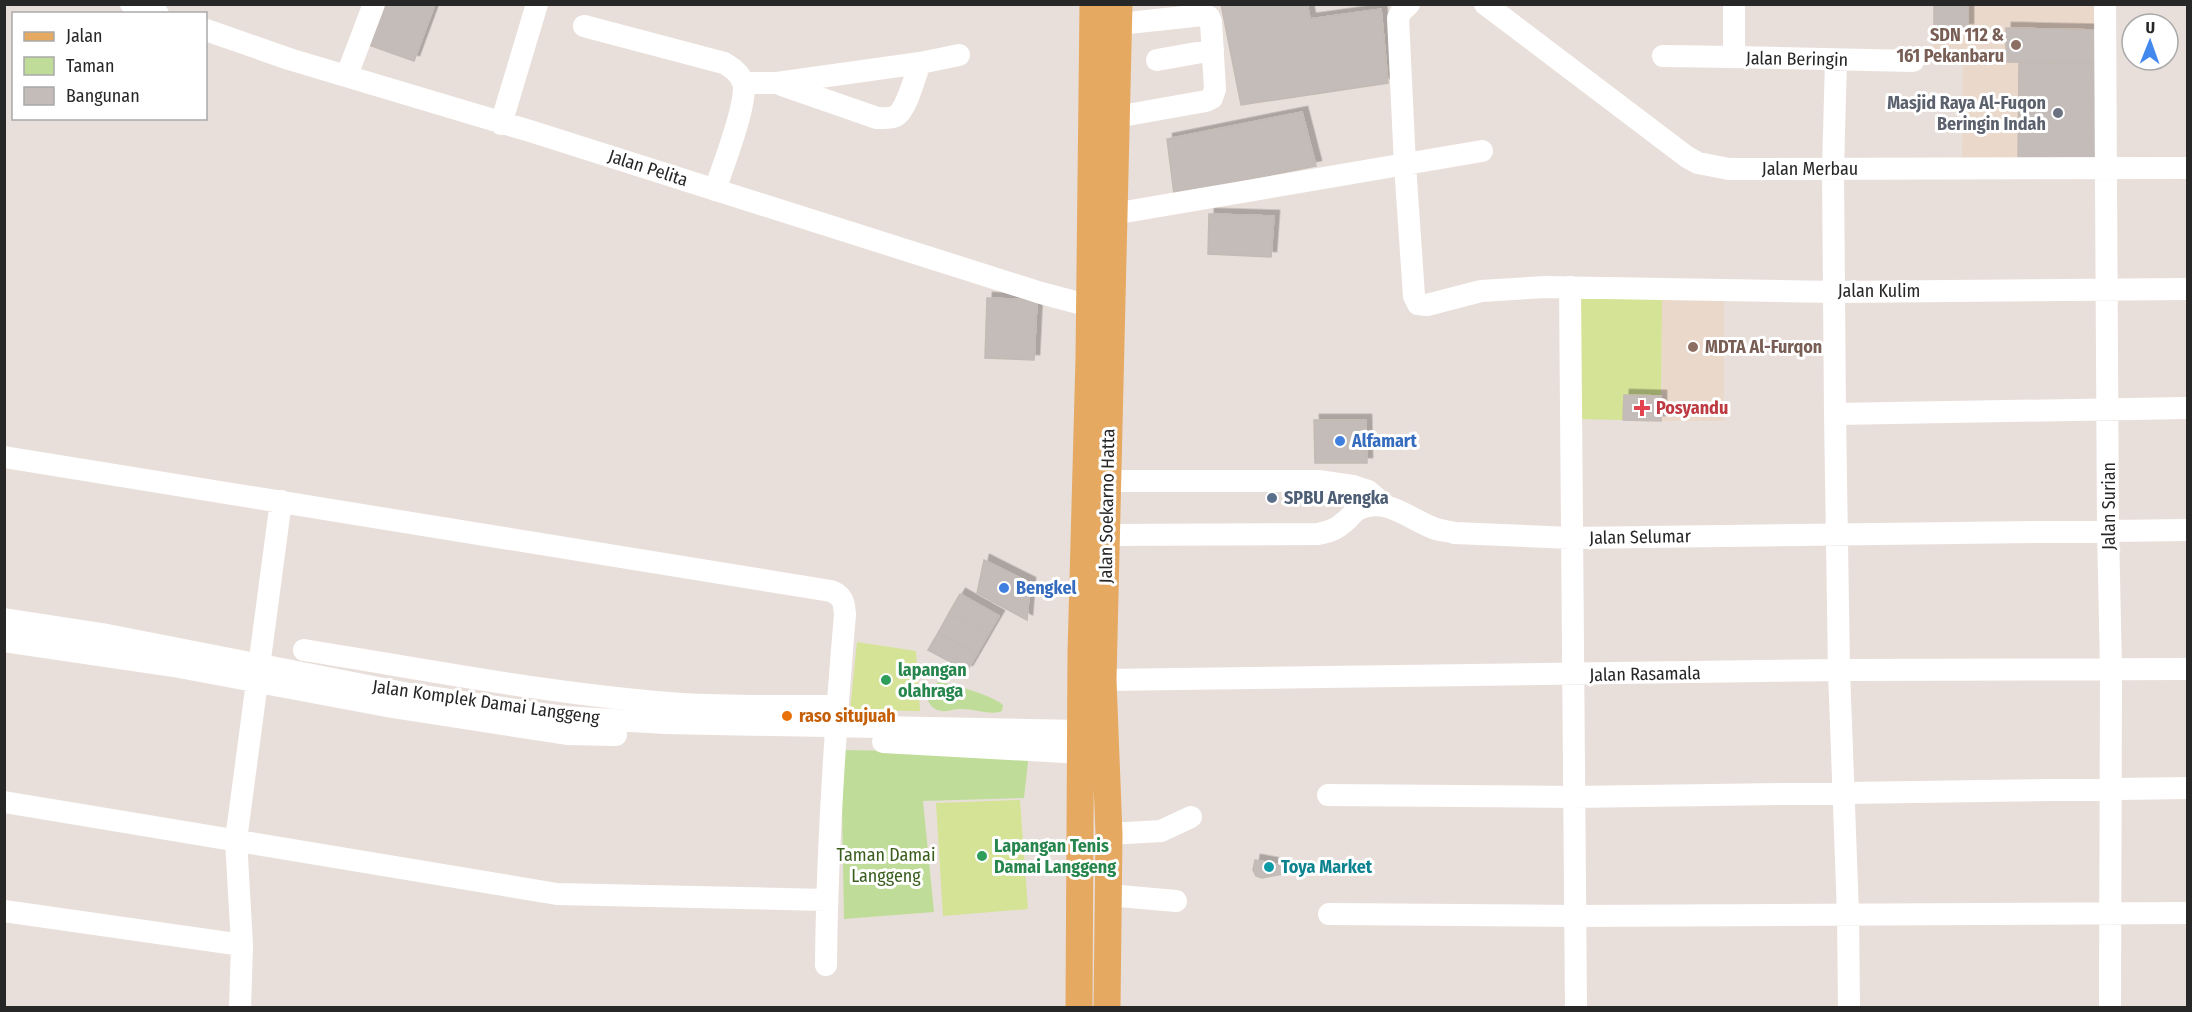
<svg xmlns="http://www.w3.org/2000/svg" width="2192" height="1012" viewBox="0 0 2192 1012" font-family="'Fira Sans Condensed',sans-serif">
<defs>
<filter id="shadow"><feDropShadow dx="5.5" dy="-5.5" stdDeviation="0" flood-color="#0004"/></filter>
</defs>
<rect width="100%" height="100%" fill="#e9dfda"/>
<!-- education -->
<path fill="#ead8ca" d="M1934,5H2098V63L2019,62L2018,163H1962L1963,61L1933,60Z
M1662,297L1724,298V421H1661Z"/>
<!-- green -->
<path fill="#bfdd99" d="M939,682C953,684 994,696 1003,705L1002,711C992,716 972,708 960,709C954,709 948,712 942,711C932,711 924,699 928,690C929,687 935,684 939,682Z
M841,750L1029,753L1024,798L923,801L934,912L844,919Z"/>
<!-- pitch -->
<path fill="#d4e395" d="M1576,296L1662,297L1661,396L1624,395L1623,420L1576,419Z
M857,642L916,651L920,711L850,710Z
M1020,800L1028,909L943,916L936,803Z"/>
<!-- building -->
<path fill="#c4bcb9" stroke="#c4bab4" stroke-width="1.5" filter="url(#shadow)" d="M384,4H435L414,61L369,45Z
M1221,4H1307L1310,19L1381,9L1388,83L1241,105Z
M1934,4H1968V29L1934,28Z
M2006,28L2098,30V63L2006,62Z
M2019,62L2098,63V164L2018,163Z
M1302,112L1316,166L1174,194L1167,139Z
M1209,214L1274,216L1271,257L1208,254Z
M987,298L1037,300L1034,360L985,358Z
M1624,395L1661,396V421L1623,420Z
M1314,420H1366L1367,463H1315Z
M984,560L1030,583L1027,620L977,593Z
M960,594L999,616L989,633L949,613Z
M949,613L989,633L977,654L938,633Z
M938,633L977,654L967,671L928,650Z
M1255,860L1282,865L1288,873L1262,878L1256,876L1253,870Z"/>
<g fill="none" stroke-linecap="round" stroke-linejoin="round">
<!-- minor -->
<path stroke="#fff" stroke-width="22" d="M131,4L158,14
M1409,4L1401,12L1398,18L1405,165L1414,296L1418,304L1427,305L1481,291L1545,287L1835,292L2188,289
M1485,4L1687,157L1698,163L1729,169L2188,168
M1734,4V57L1913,61
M2105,4L2108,530L2111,669L2110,1008
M584,26L724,63C732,68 739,72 743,82C749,101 722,168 715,190
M206,30L289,59L530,131L1041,293L1090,306
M1663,56L1734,57
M1157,60L1213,50
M347,75L374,4
M743,83H777L920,63L959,55
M782,85L877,118C883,118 890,119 896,116C907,109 915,76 920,63
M1116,117L1206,101L1212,98L1215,89L1211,22L1209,17L1203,15L1119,24
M501,124L537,4
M1113,214L1482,151
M1570,287L1576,1008
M1835,414L1833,170L1836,60
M4,457L831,591C843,596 844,602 845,614C835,731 827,848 826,965
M1108,481H1318L1353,486L1368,491L1386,506
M1106,535L1318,534C1327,532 1336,530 1343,523C1350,518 1353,511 1361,508C1388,497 1412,521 1436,529C1442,531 1449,531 1455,533L1571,538L2188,530
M4,619L102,634L409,694L563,717L665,723L1081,731
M4,641L174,666L392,707L567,734L616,735
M304,650C429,670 555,695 682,704C734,707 786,706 837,706
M1103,680L1839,670L2188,669
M883,742L1082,753
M1328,795L1573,797L2188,788
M4,802L557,894L827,900
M1109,834L1161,831L1191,817
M1108,895L1176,901
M4,911L242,945
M1329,914L1574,916L2188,913
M240,1008L242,945L236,840L281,501
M1849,1008L1848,914L1839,670L1835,414L2188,408"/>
<!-- major -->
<path stroke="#e6a962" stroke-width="27" d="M1079,1008L1081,653L1089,358L1093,4
M1107,1008L1109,834L1103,680L1119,4"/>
</g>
<!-- markers -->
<g fill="#8d6e63" stroke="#fff" stroke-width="2">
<circle cx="2016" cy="45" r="6"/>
<circle cx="1693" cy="347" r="6"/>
</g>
<circle fill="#6b7280" stroke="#fff" stroke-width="2" cx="2058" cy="113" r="6"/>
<path fill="#e0444e" stroke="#fff" stroke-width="2" d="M1639 399h6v6h6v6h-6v6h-6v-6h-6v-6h6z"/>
<g fill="#3f7fe0" stroke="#fff" stroke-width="2">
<circle cx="1340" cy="441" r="6"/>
<circle cx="1004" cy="588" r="6"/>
</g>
<circle fill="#5c6f8a" stroke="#fff" stroke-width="2" cx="1272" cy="498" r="6"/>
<g fill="#2e9e5b" stroke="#fff" stroke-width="2">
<circle cx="886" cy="680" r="6"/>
<circle cx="982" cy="856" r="6"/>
</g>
<circle fill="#e8710a" stroke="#fff" stroke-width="2" cx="787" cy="716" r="6"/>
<circle fill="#0f9aa8" stroke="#fff" stroke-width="2" cx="1269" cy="867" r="6"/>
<g text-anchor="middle" stroke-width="6" stroke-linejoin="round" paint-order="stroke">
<!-- education labels -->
<g font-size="18" font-weight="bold" fill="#785e54" stroke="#fff" text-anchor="end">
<text x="2004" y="41">SDN 112 &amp;<tspan x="2004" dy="21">161 Pekanbaru</tspan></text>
<text x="1705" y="353" text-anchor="start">MDTA Al-Furqon</text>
</g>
<!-- street labels -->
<g font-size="18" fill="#272727" stroke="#fff">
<text transform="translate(1797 59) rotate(1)" y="6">Jalan Beringin</text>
<text transform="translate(648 168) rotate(18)" y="6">Jalan Pelita</text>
<text x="1810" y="175">Jalan Merbau</text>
<text x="1879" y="297">Jalan Kulim</text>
<text transform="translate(1107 506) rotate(-89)" y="6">Jalan Soekarno Hatta</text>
<text transform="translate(2109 506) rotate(-90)" y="6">Jalan Surian</text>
<text transform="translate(1640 537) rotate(-1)" y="6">Jalan Selumar</text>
<text transform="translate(1645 674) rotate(-1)" y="6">Jalan Rasamala</text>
<text transform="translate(486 702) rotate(8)" y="6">Jalan Komplek Damai Langgeng</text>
</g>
<!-- worship labels -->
<g font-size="18" font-weight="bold" fill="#5b616d" stroke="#fff" text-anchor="end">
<text x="2046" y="109">Masjid Raya Al-Fuqon<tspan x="2046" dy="21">Beringin Indah</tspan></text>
</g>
<!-- health labels -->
<g font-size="18" font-weight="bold" fill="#be3a42" stroke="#fff" text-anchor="start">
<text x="1656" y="414">Posyandu</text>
</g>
<!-- shop labels -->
<g font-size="18" font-weight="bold" fill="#366cbe" stroke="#fff" text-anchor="start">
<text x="1352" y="447">Alfamart</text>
<text x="1016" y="594">Bengkel</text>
</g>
<!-- service labels -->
<g font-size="18" font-weight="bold" fill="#4e5e75" stroke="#fff" text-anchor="start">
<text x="1284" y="504">SPBU Arengka</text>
</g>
<!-- leisure labels -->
<g font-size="18" font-weight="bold" fill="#27864d" stroke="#fff" text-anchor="start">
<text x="898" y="676">lapangan<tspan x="898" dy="21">olahraga</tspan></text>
<text x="994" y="852">Lapangan Tenis<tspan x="994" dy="21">Damai Langgeng</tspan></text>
</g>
<!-- food labels -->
<g font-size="18" font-weight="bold" fill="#c56008" stroke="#fff" text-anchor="start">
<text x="799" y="722">raso situjuah</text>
</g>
<!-- park labels -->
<g font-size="18" fill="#3a5e1e" stroke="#fff">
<text x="886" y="861">Taman Damai<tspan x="886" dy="21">Langgeng</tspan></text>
</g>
<!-- culture labels -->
<g font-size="18" font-weight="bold" fill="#0d838f" stroke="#fff" text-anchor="start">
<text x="1281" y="873">Toya Market</text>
</g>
</g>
<!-- border -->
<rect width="2192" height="1012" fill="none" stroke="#272727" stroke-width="12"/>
<!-- legend -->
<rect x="12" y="12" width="195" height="108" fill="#ffffff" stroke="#a9a9a9" stroke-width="1.5"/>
<rect x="24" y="32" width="30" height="9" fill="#e6a962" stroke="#a9a9a9" stroke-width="1.5"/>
<text x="66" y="42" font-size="18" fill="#272727">Jalan</text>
<rect x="24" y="57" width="30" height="18" fill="#bfdd99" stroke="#a9a9a9" stroke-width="1.5"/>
<text x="66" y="72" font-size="18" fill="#272727">Taman</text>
<rect x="24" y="87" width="30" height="18" fill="#c4bcb9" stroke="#a9a9a9" stroke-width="1.5"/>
<text x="66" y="102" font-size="18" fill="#272727">Bangunan</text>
<!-- north arrow -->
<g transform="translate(2150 42) rotate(1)"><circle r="28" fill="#ffffff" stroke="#a9a9a9" stroke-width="1.5"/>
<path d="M0-4.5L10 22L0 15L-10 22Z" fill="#4389ed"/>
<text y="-9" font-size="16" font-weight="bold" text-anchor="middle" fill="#272727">U</text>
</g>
</svg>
